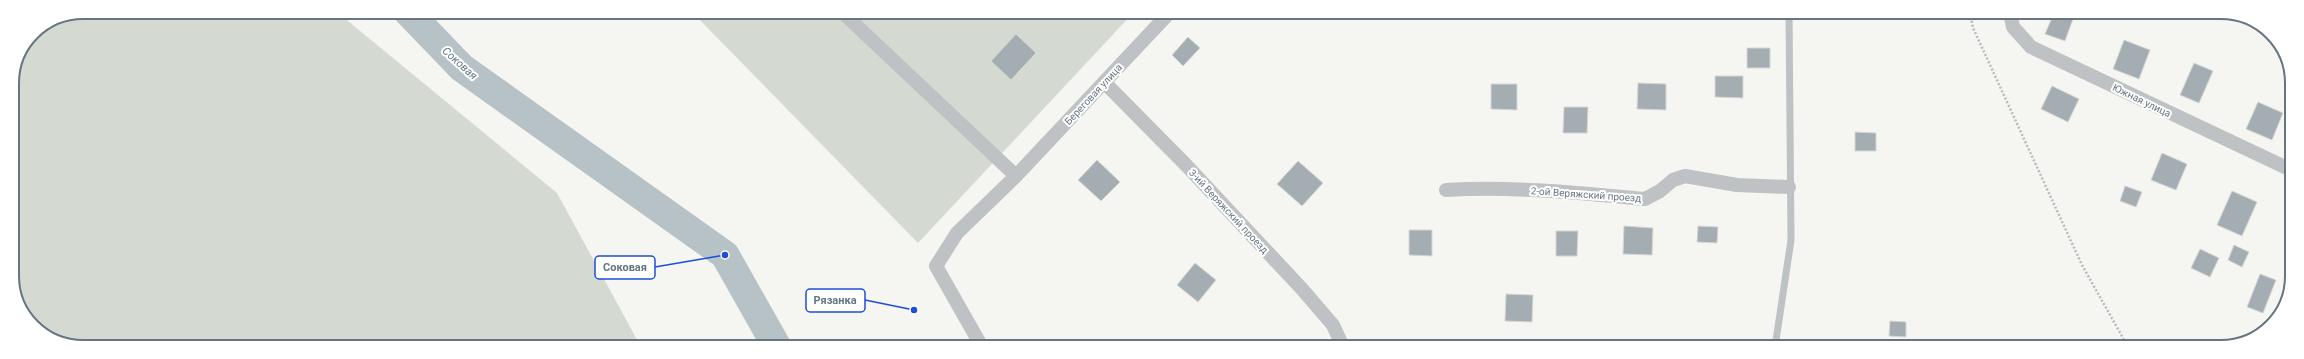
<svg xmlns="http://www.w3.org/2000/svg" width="2304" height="359" viewBox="0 0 2304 359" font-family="Roboto,sans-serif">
<rect width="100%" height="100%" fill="#f5f5f1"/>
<!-- green -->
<path fill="#d4dad1" d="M83,12H337L557,193L641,347L74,346L36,329L14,294L12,83C14,74 14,63 18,55C32,26 53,18 83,12Z
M692,12H1134L918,243Z"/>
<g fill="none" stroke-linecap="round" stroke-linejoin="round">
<!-- river -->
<path stroke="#b7c2c6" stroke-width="29" d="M408,12L462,68L725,255L777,347"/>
</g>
<!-- building -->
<path fill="#a4adb2" stroke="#d6d6d4" d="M2054,13L2073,19L2065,41L2045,34Z
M1016,34L1036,53L1011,80L991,61Z
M1188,37L1200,48L1183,66L1172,55Z
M2124,40L2150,50L2139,79L2113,69Z
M1747,48H1770V68H1747Z
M2194,63L2213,71L2199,103L2180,95Z
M1715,76H1743V98L1715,97Z
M1638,83L1666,84V110L1637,109Z
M1491,84H1517V110L1491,109Z
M2052,86L2079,99L2068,122L2041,109Z
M2258,102L2283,113L2272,140L2246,129Z
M1564,107H1588L1587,133H1563Z
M1855,132L1876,133V151H1855Z
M2162,153L2187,164L2176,190L2151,180Z
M1097,160L1120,182L1101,201L1078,180Z
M1298,161L1323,183L1302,206L1277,184Z
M2125,186L2142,192L2136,207L2120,201Z
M2232,191L2257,202L2242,236L2217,225Z
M1624,226L1653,228L1652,255L1623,254Z
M1698,226L1718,227L1717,243L1697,242Z
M1409,230H1432V256L1409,255Z
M1556,231H1578L1577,256H1556Z
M2234,245L2249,252L2242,267L2228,260Z
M2200,249L2219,258L2210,277L2191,268Z
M1195,263L1216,280L1198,302L1177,285Z
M2260,274L2276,280L2263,313L2247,307Z
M1506,294L1533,295L1532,322L1505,321Z
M1890,321L1906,322V337L1889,336Z"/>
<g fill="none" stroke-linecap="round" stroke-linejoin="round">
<!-- path -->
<path stroke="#b8bbbd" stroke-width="2.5" stroke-dasharray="2 2" stroke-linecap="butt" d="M1970,13L1973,28L2082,265L2128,347"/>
<!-- service -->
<path stroke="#bec2c5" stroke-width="7" d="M1775,347L1791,240L1789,12"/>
<!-- minor -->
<path stroke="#bec2c5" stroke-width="14" d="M842,12L1016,176
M2010,13L2013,27L2031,47L2291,170
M1104,82L1187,166L1302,289L1333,325L1343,347
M1446,190C1513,186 1579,193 1645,199L1660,191L1673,180L1685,176L1737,185L1789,187
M982,347L936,266L957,233L1016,176L1170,12"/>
</g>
<g text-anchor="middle" stroke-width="4" stroke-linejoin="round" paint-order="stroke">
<!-- street labels -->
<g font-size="10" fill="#657581" stroke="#fff">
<text transform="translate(1093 94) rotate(-47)" y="4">Береговая улица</text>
<text transform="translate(2142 100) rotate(26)" y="4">Южная улица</text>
<text transform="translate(1586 194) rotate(4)" y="4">2-ой Веряжский проезд</text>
<text transform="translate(1229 211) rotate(47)" y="4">3-ий Веряжский проезд</text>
</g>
<!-- water labels -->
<g font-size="11" font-style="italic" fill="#61777f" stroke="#fff">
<text transform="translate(460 63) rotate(42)" y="4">Соковая</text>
</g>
</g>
<!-- crop -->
<path d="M0 0H2304V359H0ZM83 19H2221A64 64 0 0 1 2285 83V276A64 64 0 0 1 2221 340H83A64 64 0 0 1 19 276V83A64 64 0 0 1 83 19Z" fill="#fff" fill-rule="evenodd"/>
<path fill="none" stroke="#657581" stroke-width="2" d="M83 19H2221A64 64 0 0 1 2285 83V276A64 64 0 0 1 2221 340H83A64 64 0 0 1 19 276V83A64 64 0 0 1 83 19Z"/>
<!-- callouts -->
<path fill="none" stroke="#1d4ed8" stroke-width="1.5" d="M725 255L655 267M914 310L865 300"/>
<g fill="#1d4ed8" stroke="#fff" stroke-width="1.5">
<circle cx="725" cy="255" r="4"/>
<circle cx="914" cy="310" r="4"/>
</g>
<g fill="#fff" stroke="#1d4ed8" stroke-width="1.5">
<rect x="595" y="256" width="60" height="23" rx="4"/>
<rect x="806" y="289" width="59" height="23" rx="4"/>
</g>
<g font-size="11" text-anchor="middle" font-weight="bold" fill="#657581">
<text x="625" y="271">Соковая</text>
<text x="835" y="304">Рязанка</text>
</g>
</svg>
